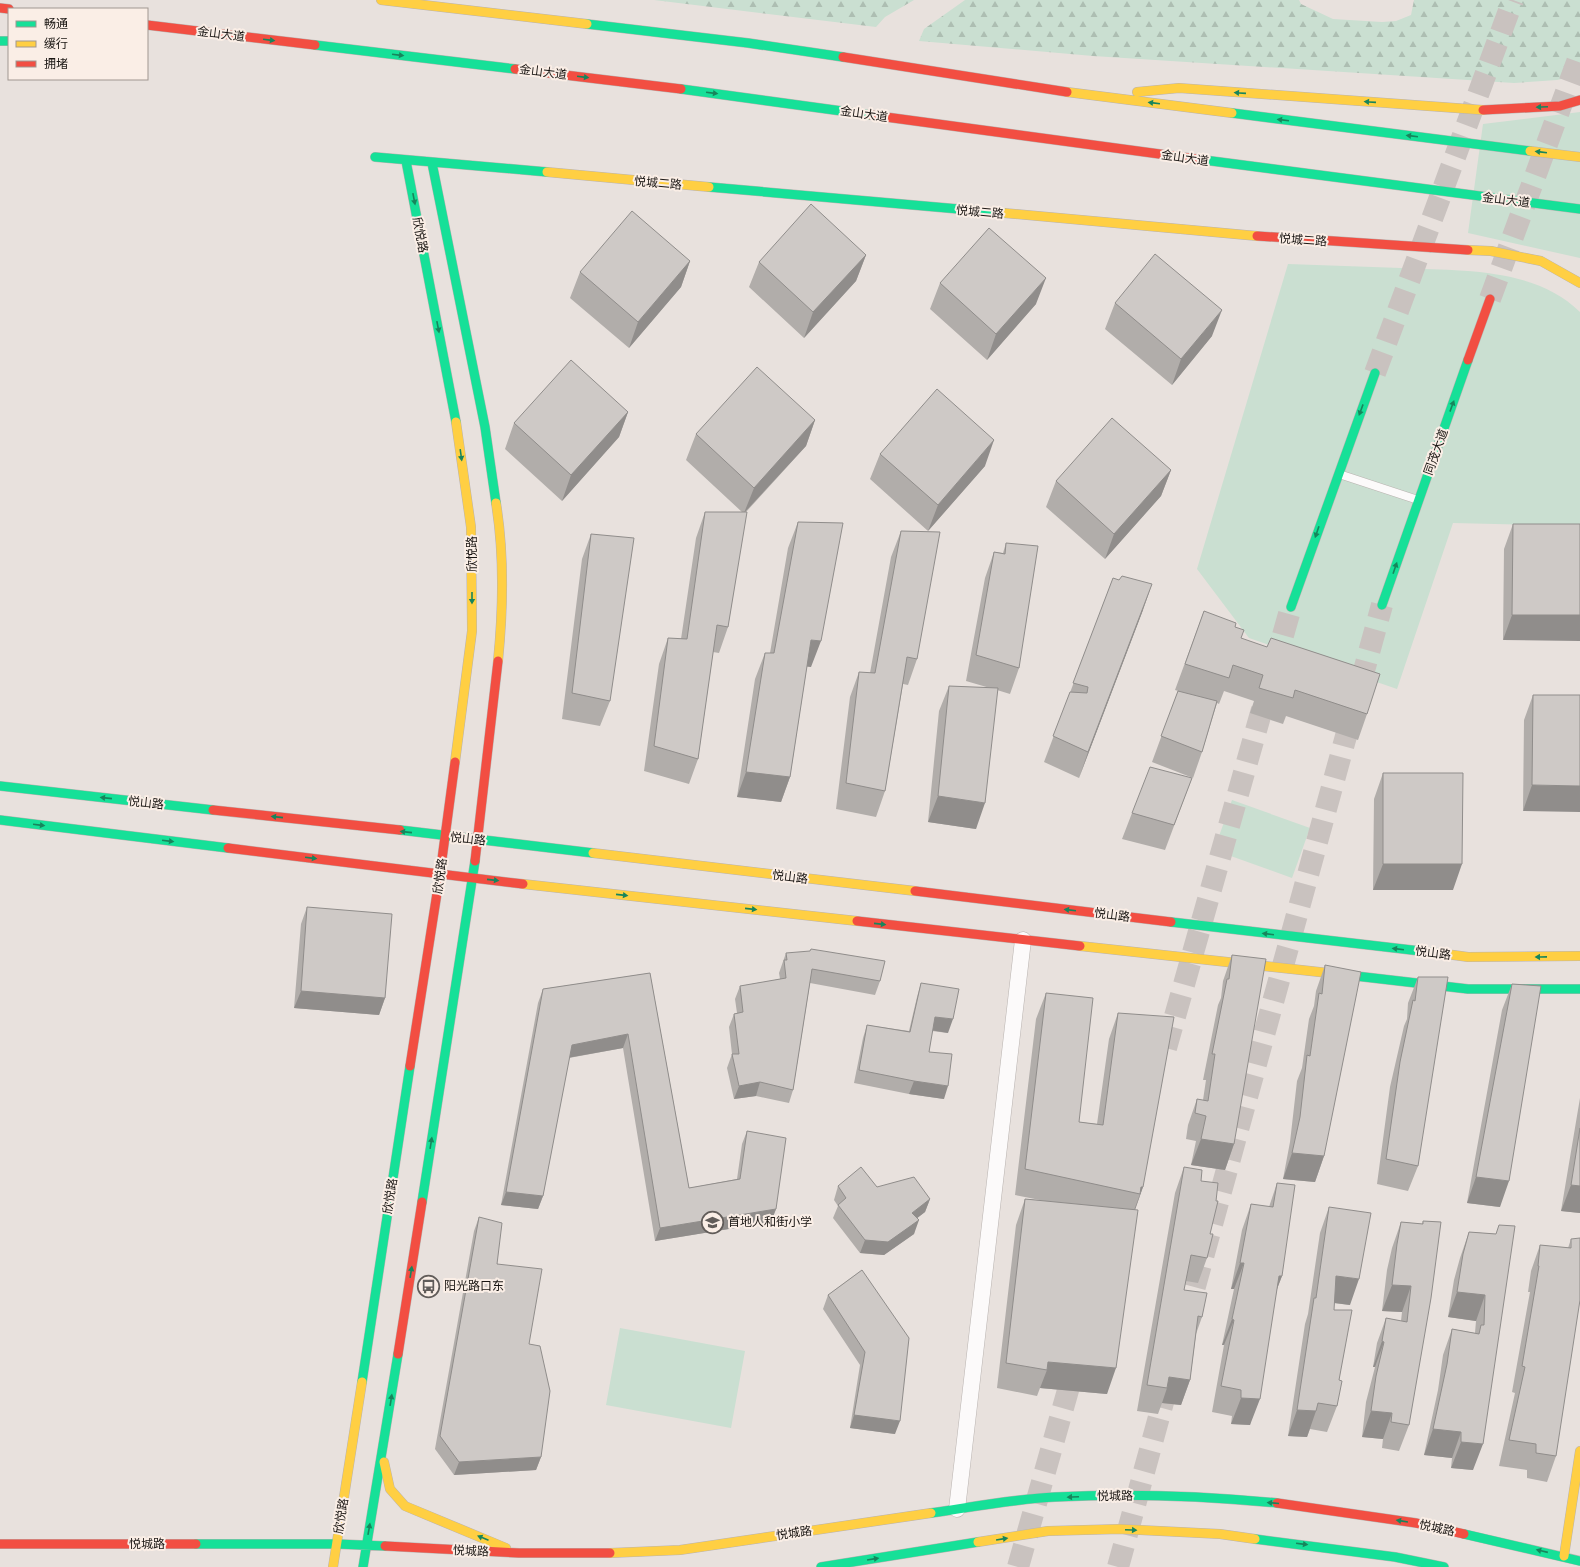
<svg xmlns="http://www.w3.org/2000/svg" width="1580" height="1567" viewBox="0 0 1580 1567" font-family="Karla,'Noto Sans SC',sans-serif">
<defs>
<pattern id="forest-firs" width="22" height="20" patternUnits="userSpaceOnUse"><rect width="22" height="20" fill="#cadfd1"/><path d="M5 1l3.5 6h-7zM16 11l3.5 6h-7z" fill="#adbeb2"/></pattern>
</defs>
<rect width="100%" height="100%" fill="#e8e1dd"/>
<!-- grass -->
<path fill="#cadfd1" d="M1580,112V258L1468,233L1483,124Z
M1288,264C1326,265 1363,267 1401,268C1461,271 1534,267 1580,312V526L1453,523L1397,689L1249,638L1197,569Z
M1232,800L1310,828L1292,878L1214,850Z
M620,1328L745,1351L731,1428L606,1405Z"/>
<!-- forest -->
<path fill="url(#forest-firs)" d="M654,0H914L885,17L876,27Z
M965,0H1299L1301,4L1333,19L1382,22L1396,21L1411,15L1414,0H1580V75L1557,80L1514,83L1093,56L919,41L924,29Z"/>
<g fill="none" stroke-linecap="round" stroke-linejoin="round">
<!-- primary-tunnel -->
<path stroke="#c9c2bf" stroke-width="22" stroke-dasharray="22 11" stroke-linecap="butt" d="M1490,299L1580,54
M1375,373L1513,0
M1166,1048L1291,607
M1186,1319L1382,605
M1018,1567L1076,1362
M1118,1567L1171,1373"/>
<defs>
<path id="lane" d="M1339,474L1418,500"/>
<path id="street" d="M957,1509L1023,940"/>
<path id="fast" d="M587,24L748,43L843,57
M0,41H9
M315,45L515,69
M681,89L871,115
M1232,113L1530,151
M375,157L547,172
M1204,160L1580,209
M406,161L456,422
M432,163L485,427L496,503
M709,187L1004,213
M1382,605L1468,360
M1291,607L1375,373
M0,786L213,810
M0,820L228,848
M400,830L593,853
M1171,922L1446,954
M1347,975L1468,989H1580
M422,1202L475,861
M362,1382L410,1066
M931,1513C972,1507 1014,1499 1055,1497C1129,1493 1204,1496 1277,1503
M1464,1534L1580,1561
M1255,1539L1395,1557L1444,1567
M196,1544H337L385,1546
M363,1567L398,1354
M821,1567L978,1542"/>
<path id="slow" d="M381,0L587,24
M1067,92L1232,113
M1137,92L1179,88L1483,110
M1530,151L1580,157
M547,172L709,187
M1004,213L1257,236
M1468,250L1491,251L1541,261L1580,283
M496,503C504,552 503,611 498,661
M455,762L472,631L471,527L456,422
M593,853L915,891
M523,884L857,921
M1080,946L1347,975
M1446,954L1468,957L1580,956
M384,1462L390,1489L405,1506L506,1548
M978,1542L1048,1531L1120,1529L1220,1534L1255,1539
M610,1553L680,1550L931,1513
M1564,1556L1580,1451
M333,1567L362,1382"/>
<path id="jam" d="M0,8L9,9
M147,25L315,45
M843,57L1067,92
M515,69L681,89
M1483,110L1560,106L1580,100
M871,115L1204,160
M1257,236L1468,250
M1468,360L1490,299
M213,810L400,830
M228,848L523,884
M475,861L498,661
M915,891L1171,922
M857,921L1080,946
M410,1066L440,874L455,762
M398,1354L422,1202
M1277,1503L1416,1523L1464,1534
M0,1544H196
M385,1546L519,1553H610"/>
</defs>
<!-- lane casing -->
<use href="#lane" stroke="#b9b3b0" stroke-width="9"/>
<!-- street casing -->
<use href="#street" stroke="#b9b3b0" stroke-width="17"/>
<!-- fast casing -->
<use href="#fast" stroke="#b9b3b0" stroke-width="10"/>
<!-- slow casing -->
<use href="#slow" stroke="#b9b3b0" stroke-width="10"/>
<!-- jam casing -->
<use href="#jam" stroke="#b9b3b0" stroke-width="10"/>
<!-- lane -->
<use href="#lane" stroke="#fcfafa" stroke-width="8"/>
<!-- street -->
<use href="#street" stroke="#fcfafa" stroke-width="16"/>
<!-- fast -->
<use href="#fast" stroke="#16e098" stroke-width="9"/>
<!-- slow -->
<use href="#slow" stroke="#ffcf43" stroke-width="9"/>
<!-- jam -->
<use href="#jam" stroke="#f24e42" stroke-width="9"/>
</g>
<!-- wall -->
<path fill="#b1adaa" d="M866,255L856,281L804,338L749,287L759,262Z
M690,261L681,287L629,348L570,298L580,272Z
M940,283L1036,304L987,360L930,309Z
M1115,303L1212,336L1172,385L1105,329Z
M628,412L619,437L562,501L505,449L514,423Z
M815,420L806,446L746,512L728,627L719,653L713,652L698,759L689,784L644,771L659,664L668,638L681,639L696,538L705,512H742L686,460L696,434Z
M880,454L985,466L928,531L870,479Z
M1171,470L1161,496L1105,559L1046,507L1056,481Z
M798,522L811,667L807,666L790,777L781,802L737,797L755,679L765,653H770L788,548Z
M1513,524H1580L1503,640L1504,549Z
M901,531L917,659L908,685L903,684L885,791L876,817L836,809L850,697L859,672L870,673L891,557Z
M591,534L610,701L600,726L562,719L582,559Z
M1006,543L1019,668L1010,694L997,690L976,829L928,822L939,711L949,686L990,688L966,681L985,578L994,552L1003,553Z
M1113,578L1143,610L1079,778L1044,762Z
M1204,611L1235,627L1241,638L1367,714L1358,740L1286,716L1283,724L1250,713L1254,701L1224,691L1219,704L1217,703L1202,752L1193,778L1152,762L1178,691L1175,690Z
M1533,695H1580L1523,811L1524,720Z
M1383,773L1453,890H1373L1374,799Z
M1192,778L1165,850L1122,839L1132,813Z
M307,907L385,998L379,1015L294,1008L301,924Z
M786,953L880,981L875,995L810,983L793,1090L789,1103L756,1096L734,1099L727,1068L732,1054L729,1027L734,1014L737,1013L735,999L740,986L780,979L779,973Z
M1232,955L1234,1144L1225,1170L1191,1165L1196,1141L1186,1139L1188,1125L1197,1099L1203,1100L1206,1080H1203L1218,1005L1221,998L1223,981Z
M1325,965L1324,1156L1315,1182L1283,1179L1290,1142L1297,1081L1302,1068L1309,1019L1314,1006L1316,991Z
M650,973L689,1188L737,1179L742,1144L747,1131L776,1209L771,1222L655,1241L623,1048L569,1058L543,1196L538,1209L501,1205L538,1003L543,989Z
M1418,977V1166L1408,1191L1377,1184L1390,1087L1404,1026L1407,1019L1408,1003Z
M921,983L948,1033L932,1031L929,1052L944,1099L909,1094L854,1083L863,1038L867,1025L909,1031L917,997Z
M1512,984L1500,1207L1467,1203L1502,1010Z
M1046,993L1079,1122L1097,1124L1109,1039L1118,1013L1143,1187L1135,1209L1107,1394L1040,1388L1037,1396L997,1388L1016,1225L1025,1199L1040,1200L1015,1195L1036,1019Z
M1580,1098V1213L1561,1211Z
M1184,1167L1201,1181L1210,1234L1207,1258L1198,1283L1186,1281L1184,1290L1202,1317L1196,1334L1190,1380L1181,1405L1162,1403L1158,1414L1137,1411L1175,1193Z
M1277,1183L1282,1276L1277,1289L1250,1425L1231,1424L1232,1416L1212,1412L1224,1345H1222L1234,1289H1231L1242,1230L1251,1204L1269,1207Z
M838,1186L877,1187L930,1199L925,1212L917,1218L914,1234L884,1255L860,1253L833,1218L838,1206L834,1200Z
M1329,1207L1350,1305L1334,1303V1310L1339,1380L1337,1406L1327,1432L1310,1429L1307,1437L1288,1436L1305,1324L1308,1314L1320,1233Z
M479,1217L529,1344L541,1457L536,1470L454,1475L435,1449L474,1231Z
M1423,1221L1441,1222L1409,1425L1399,1451L1382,1448L1383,1439L1362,1437L1366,1402L1375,1367H1373L1377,1343L1386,1318L1401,1321L1402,1312L1382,1311L1387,1270L1392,1248L1401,1222L1422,1224Z
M1469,1232L1496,1234L1473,1470L1451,1468L1452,1458L1424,1455L1438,1390L1443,1355L1452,1329L1475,1333L1476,1321L1448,1317L1454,1280L1460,1258Z
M1571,1239L1556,1456L1547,1482L1527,1478V1470L1499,1466L1515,1393L1512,1392L1530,1292H1528L1531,1271L1540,1245L1568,1248Z
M862,1270L895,1434L850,1428L860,1365L823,1309L828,1295Z"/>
<!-- shaded-wall -->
<path fill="#908d8b" d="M866,255L856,281L804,338L813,312Z
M690,261L681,287L629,348L638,322Z
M1046,278L1036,304L987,360L996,334Z
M1222,310L1212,336L1172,385L1181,359Z
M628,412L619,437L562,501L571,475Z
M815,420L806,446L744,513L754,488Z
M994,440L985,466L928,531L938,505Z
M1171,470L1161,496L1105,559L1114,534Z
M1152,584L1143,610L1079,778L1088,752Z
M1512,615H1580V641L1503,640Z
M811,640L821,641L811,667L802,666Z
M746,772L790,777L781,802L737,797Z
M1532,785L1580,786V812L1523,811Z
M938,796L985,803L976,829L928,822Z
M1383,864H1462L1453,890H1373Z
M301,991L385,998L379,1015L294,1008Z
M935,1017L953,1019L948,1033L930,1030Z
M628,1034L623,1048L567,1058L572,1045Z
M914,1081L948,1086L944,1099L909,1094Z
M760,1082L756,1096L734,1099L739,1086Z
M1201,1139L1234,1144L1225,1170L1191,1165Z
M1292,1153L1324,1156L1315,1182L1283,1179Z
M1476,1177L1509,1181L1500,1207L1467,1203Z
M1571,1185L1580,1186V1213L1561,1211Z
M1141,1187H1143L1134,1213H1133L1140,1194Z
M506,1192L543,1196L538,1209L501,1205Z
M930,1199L925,1212L907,1226L912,1213Z
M776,1209L771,1222L655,1241L660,1228Z
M919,1220L914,1234L884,1255L860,1253L865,1240Z
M1240,1263H1244L1234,1289H1231Z
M1279,1276H1282L1272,1302Z
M1336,1276L1359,1279L1350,1305L1327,1302Z
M1392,1285L1411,1286L1402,1312L1382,1311Z
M1457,1292L1485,1295L1476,1321L1448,1317Z
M1232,1319L1234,1320L1224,1345H1222Z
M1382,1341L1384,1342L1375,1367H1373Z
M1048,1362L1116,1368L1107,1394L1040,1388L1047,1370Z
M1169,1377L1190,1380L1181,1405L1162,1403L1167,1388Z
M1241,1398L1260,1399L1250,1425L1231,1424Z
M1297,1410L1316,1411L1307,1437L1288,1436Z
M1371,1411L1392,1413L1383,1439L1362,1437Z
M854,1415L900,1421L895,1434L850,1428Z
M1433,1429L1461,1432L1452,1458L1424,1455Z
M1461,1442L1483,1444L1473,1470L1451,1468Z
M541,1457L536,1470L454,1475L459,1462Z"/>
<!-- building -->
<path fill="#cec9c6" stroke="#908d8b" d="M811,204L866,255L813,312L759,262Z
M632,211L690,261L638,322L580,272Z
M989,228L1046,278L996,334L940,283Z
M1155,254L1222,310L1181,359L1115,303Z
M571,360L628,412L571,475L514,423Z
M757,367L815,420L754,488L696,434Z
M937,389L994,440L938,505L880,454Z
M1112,418L1171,470L1114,534L1056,481Z
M705,512H747L728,627L717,625L698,759L654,746L668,638L687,639Z
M798,522L843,523L821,641L811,640L790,777L746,772L765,653H774Z
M1513,524H1580V615H1512Z
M901,531L940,532L917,659L907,657L885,791L846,783L859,672L875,673Z
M591,534L634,538L610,701L572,693Z
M1006,543L1038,546L1019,668L976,655L994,552L1005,554Z
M1122,576L1152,584L1088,752L1053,736L1070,692L1087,693L1088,687L1073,683L1113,578L1119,580Z
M1204,611L1236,623L1235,627L1244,630L1241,638L1267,647L1271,638L1380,674L1367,714L1295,690L1293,698L1259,688L1263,675L1233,665L1229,678L1185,664Z
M949,686L998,688L985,803L938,796Z
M1178,691L1217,701L1202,752L1161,736Z
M1533,695H1580V786L1532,785Z
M1150,767L1192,778L1174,825L1132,813Z
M1383,773H1463L1462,864H1383Z
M307,907L392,914L385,998L301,991Z
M811,949L885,961L880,981L812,969L793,1090L760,1082L739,1086L732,1054H739L734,1014L743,1012L740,986L786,978L784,960H787L786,953L810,951Z
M1232,955L1266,959L1234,1144L1201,1139L1206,1116L1195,1113L1197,1099L1208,1101L1215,1054H1212L1227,979H1229Z
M1325,965L1361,972L1324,1156L1292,1153L1300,1117L1307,1055L1310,1056L1319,993L1322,994Z
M650,973L689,1188L740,1179L747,1131L786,1138L776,1209L660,1228L628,1034L572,1045L543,1196L506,1192L543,989Z
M1418,977H1448L1418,1166L1386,1159L1400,1062L1413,1000L1415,1001Z
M921,983L959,989L953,1019L935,1017L929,1052L952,1054L948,1086L914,1081L859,1070L867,1025L910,1032Z
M1512,984L1541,986L1509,1181L1476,1177Z
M1046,993L1093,998L1079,1122L1103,1125L1118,1013L1174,1017L1143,1187H1141L1140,1194L1025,1169Z
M1580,1128V1186L1571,1185Z
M861,1167L877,1187L914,1177L930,1199L912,1213L919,1220L888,1242L865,1240L838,1205L846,1198L838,1186Z
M1184,1167L1202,1170L1201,1181L1218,1183L1216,1201H1218L1210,1234H1213L1207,1258L1191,1255L1184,1290L1207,1293L1202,1317L1198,1316L1190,1380L1169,1377L1167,1388L1147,1385Z
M1277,1183L1295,1185L1282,1276H1279L1260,1399L1241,1398V1390L1221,1386L1234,1320L1232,1319L1244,1263H1240L1251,1204L1273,1207Z
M1025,1199L1138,1210L1116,1368L1048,1362L1047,1370L1006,1363Z
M1329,1207L1371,1213L1359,1279L1336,1276L1334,1310H1352L1339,1380L1342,1381L1337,1406L1318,1403L1316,1411L1297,1410L1314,1298H1316Z
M479,1217L502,1223L497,1264L542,1269L529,1344L540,1346L550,1391L541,1457L459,1462L440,1436Z
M1423,1221L1441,1222L1431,1298L1409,1425L1391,1422L1392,1413L1371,1411L1376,1376L1384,1342L1382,1341L1386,1318L1407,1322L1411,1286L1392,1285L1397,1244L1401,1222L1423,1224Z
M1499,1225L1515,1226L1483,1444L1461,1442V1432L1433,1429L1447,1364L1452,1329L1479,1334L1481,1325H1484L1485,1295L1457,1292L1463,1254L1469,1232L1496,1234Z
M1580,1238V1300L1556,1456L1536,1453V1444L1509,1440L1525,1367L1522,1366L1539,1266H1538L1540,1245L1571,1248V1239Z
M862,1270L909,1338L900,1421L854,1415L865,1352L828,1295Z"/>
<!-- one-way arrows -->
<defs><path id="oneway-solid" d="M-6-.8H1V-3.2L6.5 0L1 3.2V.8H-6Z"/></defs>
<g fill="#17855c">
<use href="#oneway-solid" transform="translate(269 40) rotate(7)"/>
<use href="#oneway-solid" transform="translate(398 55) rotate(7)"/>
<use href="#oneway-solid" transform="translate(583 77) rotate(7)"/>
<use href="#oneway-solid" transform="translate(712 93) rotate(7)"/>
<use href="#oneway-solid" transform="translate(1240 93) rotate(-176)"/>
<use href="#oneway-solid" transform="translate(1370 102) rotate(-176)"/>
<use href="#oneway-solid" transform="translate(1154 103) rotate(-173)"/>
<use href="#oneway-solid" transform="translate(1542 107) rotate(177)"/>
<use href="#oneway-solid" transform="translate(1283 120) rotate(-173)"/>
<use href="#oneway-solid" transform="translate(1412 136) rotate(-173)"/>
<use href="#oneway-solid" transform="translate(1541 152) rotate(-173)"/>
<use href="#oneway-solid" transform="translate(414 199) rotate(79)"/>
<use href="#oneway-solid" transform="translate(438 327) rotate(79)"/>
<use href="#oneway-solid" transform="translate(1452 406) rotate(-70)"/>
<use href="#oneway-solid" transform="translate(1361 410) rotate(110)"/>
<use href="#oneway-solid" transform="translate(461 455) rotate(82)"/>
<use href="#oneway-solid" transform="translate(1317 532) rotate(109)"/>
<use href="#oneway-solid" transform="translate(1395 568) rotate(-71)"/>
<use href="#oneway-solid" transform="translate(472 598) rotate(90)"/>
<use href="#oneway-solid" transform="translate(106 798) rotate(-174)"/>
<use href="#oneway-solid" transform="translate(277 817) rotate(-174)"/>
<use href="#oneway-solid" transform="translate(39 825) rotate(7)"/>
<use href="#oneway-solid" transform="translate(406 832) rotate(-174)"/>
<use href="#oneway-solid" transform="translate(168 841) rotate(7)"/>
<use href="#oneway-solid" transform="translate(311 858) rotate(7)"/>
<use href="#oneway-solid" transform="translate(493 880) rotate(6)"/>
<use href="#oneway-solid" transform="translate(622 895) rotate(6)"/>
<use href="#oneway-solid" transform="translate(751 909) rotate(6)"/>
<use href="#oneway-solid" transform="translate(1070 910) rotate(-173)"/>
<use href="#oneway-solid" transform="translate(880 924) rotate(6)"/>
<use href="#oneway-solid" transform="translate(1268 934) rotate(-173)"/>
<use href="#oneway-solid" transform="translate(1398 949) rotate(-173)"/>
<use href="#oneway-solid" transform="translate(1541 957) rotate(179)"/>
<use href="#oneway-solid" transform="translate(431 1143) rotate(-81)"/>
<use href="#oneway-solid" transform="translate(411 1272) rotate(-81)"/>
<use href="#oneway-solid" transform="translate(391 1400) rotate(-81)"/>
<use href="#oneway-solid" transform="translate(1073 1497) rotate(178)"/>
<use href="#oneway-solid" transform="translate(1273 1503) rotate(-175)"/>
<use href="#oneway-solid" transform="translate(1402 1521) rotate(-171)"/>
<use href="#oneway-solid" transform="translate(369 1529) rotate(-80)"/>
<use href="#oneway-solid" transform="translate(1131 1530) rotate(3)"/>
<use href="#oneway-solid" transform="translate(483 1538) rotate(-157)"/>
<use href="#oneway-solid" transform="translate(1002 1539) rotate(-9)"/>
<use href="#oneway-solid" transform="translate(1302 1544) rotate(7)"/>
<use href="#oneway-solid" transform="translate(1542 1551) rotate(-167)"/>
<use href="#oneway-solid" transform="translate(873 1559) rotate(-9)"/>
</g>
<!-- icons -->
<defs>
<symbol id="school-ring" viewBox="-11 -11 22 22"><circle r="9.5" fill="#faeee6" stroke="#615c59" stroke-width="1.5"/><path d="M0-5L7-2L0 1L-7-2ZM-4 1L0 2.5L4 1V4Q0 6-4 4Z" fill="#615c59"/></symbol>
<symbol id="bus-ring" viewBox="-11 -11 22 22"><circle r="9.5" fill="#faeee6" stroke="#615c59" stroke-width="1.5"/><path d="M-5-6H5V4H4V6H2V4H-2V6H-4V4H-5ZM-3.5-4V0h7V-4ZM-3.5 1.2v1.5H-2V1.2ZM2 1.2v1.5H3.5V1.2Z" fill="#615c59"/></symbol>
</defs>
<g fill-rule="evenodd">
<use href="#school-ring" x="700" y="1210" width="25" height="25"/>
<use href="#bus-ring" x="416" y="1274" width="25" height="25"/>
</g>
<g text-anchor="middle" stroke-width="4" stroke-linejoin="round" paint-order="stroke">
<!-- street labels -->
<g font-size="12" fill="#191512" stroke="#faeee6">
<text transform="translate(221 34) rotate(7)" y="4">金山大道</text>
<text transform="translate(543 72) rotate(7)" y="4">金山大道</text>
<text transform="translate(864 114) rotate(8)" y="4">金山大道</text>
<text transform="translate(1185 158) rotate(8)" y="4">金山大道</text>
<text transform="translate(658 183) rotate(5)" y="4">悦城二路</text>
<text transform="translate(1506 200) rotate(7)" y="4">金山大道</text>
<text transform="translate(980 212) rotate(5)" y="4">悦城二路</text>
<text transform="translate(420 235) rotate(79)" y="4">欣悦路</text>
<text transform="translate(1303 240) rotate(4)" y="4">悦城二路</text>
<text transform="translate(1436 452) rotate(-70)" y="4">同茂大道</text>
<text transform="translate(472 554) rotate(-90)" y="4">欣悦路</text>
<text transform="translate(146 803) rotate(6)" y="4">悦山路</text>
<text transform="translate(468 839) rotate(6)" y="4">悦山路</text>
<text transform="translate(440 876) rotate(-82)" y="4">欣悦路</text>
<text transform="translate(790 877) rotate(7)" y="4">悦山路</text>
<text transform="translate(1112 915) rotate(7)" y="4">悦山路</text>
<text transform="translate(1433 953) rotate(7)" y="4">悦山路</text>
<text transform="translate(390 1196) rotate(-81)" y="4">欣悦路</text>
<text transform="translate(1115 1496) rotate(-1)" y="4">悦城路</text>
<text transform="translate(341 1516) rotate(-81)" y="4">欣悦路</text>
<text transform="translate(1437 1528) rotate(12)" y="4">悦城路</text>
<text transform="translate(794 1533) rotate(-8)" y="4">悦城路</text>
<text x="147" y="1548">悦城路</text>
<text transform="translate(471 1551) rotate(2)" y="4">悦城路</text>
</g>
<!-- poi labels -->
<g font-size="12" fill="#191512" stroke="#faeee6" text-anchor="start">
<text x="728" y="1226">首地人和街小学</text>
<text x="444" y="1290">阳光路口东</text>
</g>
</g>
<!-- legend -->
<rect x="8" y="8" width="140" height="72" fill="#faeee6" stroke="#a09791"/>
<rect x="16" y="21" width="20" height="6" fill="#16e098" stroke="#a09791"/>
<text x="44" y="28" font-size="12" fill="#191512">畅通</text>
<rect x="16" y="41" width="20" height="6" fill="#ffcf43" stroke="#a09791"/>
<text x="44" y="48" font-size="12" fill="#191512">缓行</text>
<rect x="16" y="61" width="20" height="6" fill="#f24e42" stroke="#a09791"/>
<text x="44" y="68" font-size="12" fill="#191512">拥堵</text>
</svg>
